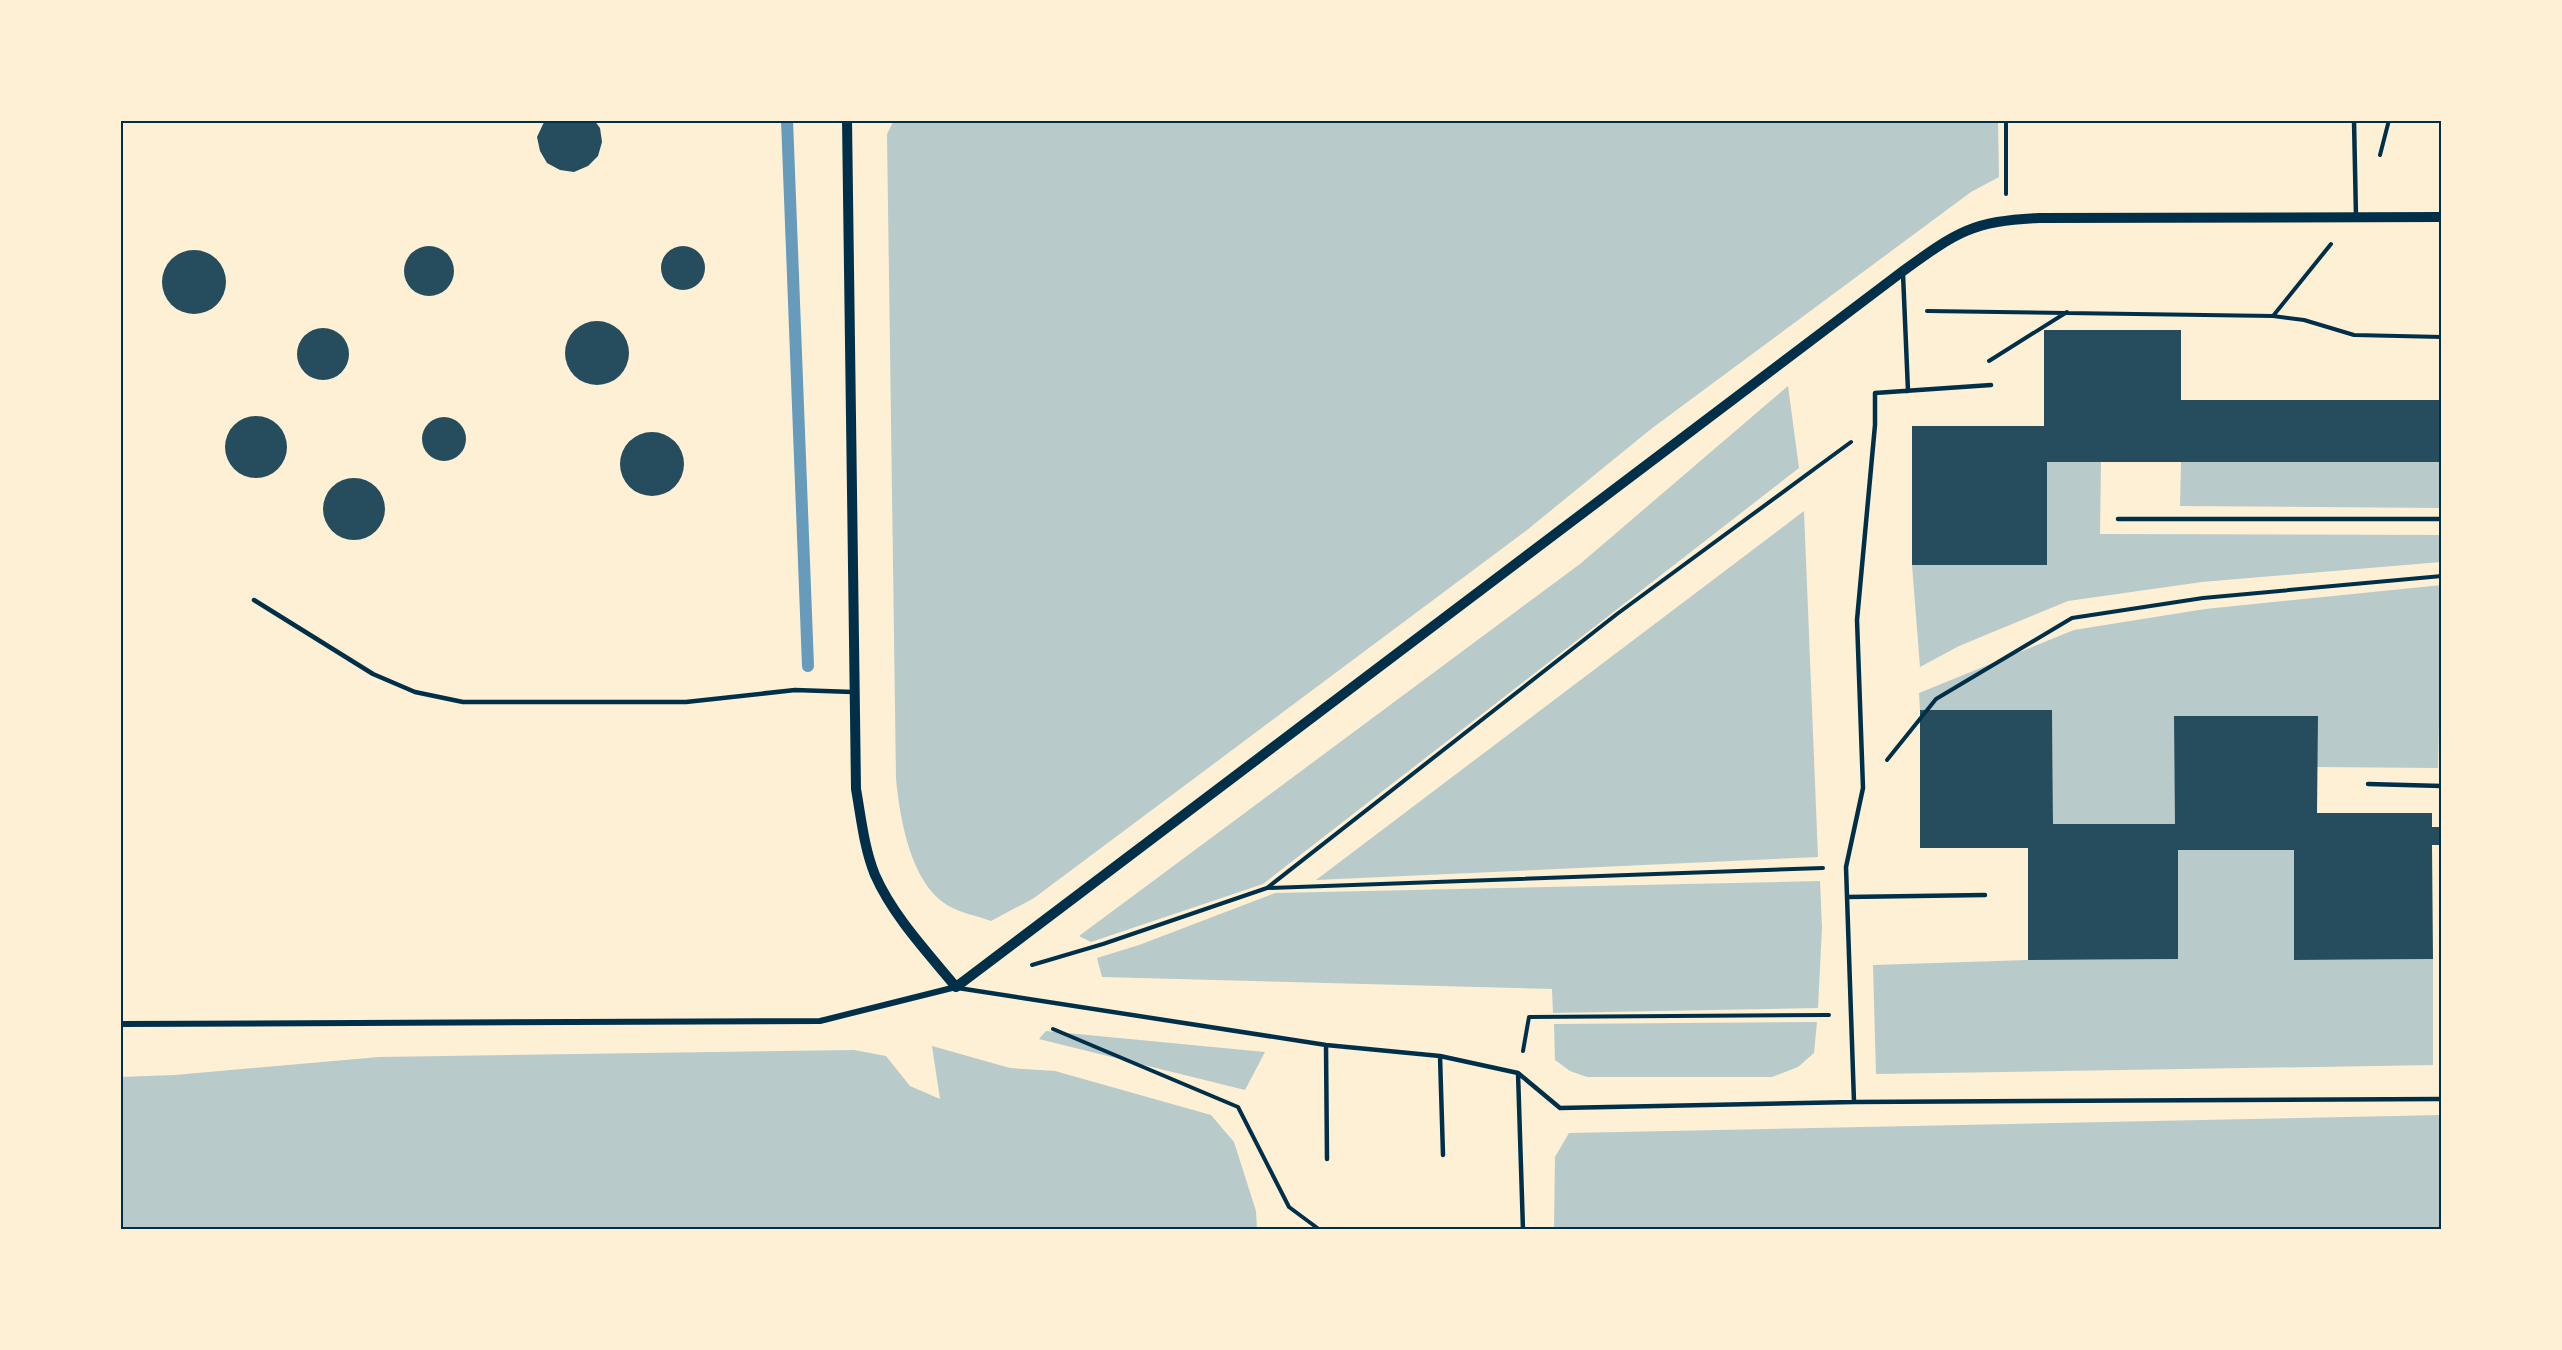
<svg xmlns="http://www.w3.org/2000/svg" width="2562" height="1350" viewBox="0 0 2562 1350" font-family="'Open Sans',sans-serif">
<rect width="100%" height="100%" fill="#fdf0d5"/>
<!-- green -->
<path fill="#b9caca" d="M894,120H1998L1999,177L1971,192L1651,429L1527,530L1034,898L991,921C978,916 960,913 947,905C910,882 900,818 896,779L887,134Z
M1788,386L1799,468L1263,884L1091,942L1079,936L1580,564Z
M2047,462H2101L2100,534L2442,535L2441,562L2202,582L2068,601L1959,646L1920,667L1912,565H2047Z
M2181,462H2442V508L2180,506Z
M1804,511L1818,857L1316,880Z
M2442,585L2438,768L2317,767V716H2175V824H2053L2052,711L1920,710L1919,693L2074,630L2205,609Z
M2178,850H2294V960L2433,959V1065L1876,1074L1873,965L2028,960L2178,959Z
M1820,881L1822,927L1818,1008L1553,1013L1552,989L1102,977L1097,958L1139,945L1275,893Z
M1817,1022L1814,1053L1798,1067L1772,1077H1587L1570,1071L1555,1060L1554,1024Z
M1046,1031L1265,1052L1245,1090L1039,1039Z
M932,1046L1010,1068L1055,1071L1211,1115L1234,1142L1256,1211L1257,1230H120V1077L175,1075L379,1057L854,1050L886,1056L910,1086L940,1099Z
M2442,1115V1230H1554L1555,1157L1569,1133Z"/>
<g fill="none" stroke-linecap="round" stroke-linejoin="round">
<!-- stream -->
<path stroke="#669bbc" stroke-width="12" d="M787,120L808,666"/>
</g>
<!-- building -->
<path fill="#264d5e" d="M545,120H594L600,128L602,142L598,156L588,166L574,172L560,170L547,163L540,151L537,137Z
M404 271a25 25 0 1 1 50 0a25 25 0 1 1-50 0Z
M661 268a22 22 0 1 1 44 0a22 22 0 1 1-44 0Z
M162 282a32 32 0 1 1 64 0a32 32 0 1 1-64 0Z
M565 353a32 32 0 1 1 64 0a32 32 0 1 1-64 0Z
M297 354a26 26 0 1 1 52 0a26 26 0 1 1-52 0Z
M2044,330H2181V400H2442V462H2047V565H1912V426H2044Z
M225 447a31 31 0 1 1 62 0a31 31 0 1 1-62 0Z
M422 439a22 22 0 1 1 44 0a22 22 0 1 1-44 0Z
M620 464a32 32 0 1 1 64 0a32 32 0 1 1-64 0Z
M323 509a31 31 0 1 1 62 0a31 31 0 1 1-62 0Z
M1920,710H2052L2053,824H2175L2174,716H2318L2317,813H2432V827H2442V845H2432L2433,959L2294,960V850H2178V959L2028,960V848H1920Z"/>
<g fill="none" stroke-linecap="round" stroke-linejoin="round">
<!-- path -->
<path stroke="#003049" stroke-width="4" d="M2006,120V194
M2380,155L2389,120
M1927,311L2273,316L2304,320L2354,335L2442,337
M2273,316L2331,244
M1989,361L2067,312
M1887,760L1936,699L2072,618L2203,598L2442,576
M1267,888L1823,868
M1032,965L1103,944L1267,888L1617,614L1851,442
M1053,1029L1238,1107L1289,1207L1320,1230
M1523,1051L1529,1017L1829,1015"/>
<!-- service -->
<path stroke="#003049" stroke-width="4.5" d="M2354,120L2356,217
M1903,274L1908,391
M2118,519H2442
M254,600L373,674L415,692L463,702H686L795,690L853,692
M2368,784L2442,786
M1847,897L1985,895
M958,988L1326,1045L1440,1056L1518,1073L1560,1108L1854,1102L2442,1099
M1326,1045L1327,1159
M1440,1056L1443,1155
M1518,1073L1523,1230
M1854,1102L1846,867L1863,788L1857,620L1875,425V393L1991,385"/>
<!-- minor -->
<path stroke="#003049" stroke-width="6" d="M120,1024L820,1021L956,987"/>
<!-- tertiary -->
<path stroke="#003049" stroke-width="10" d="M847,120L856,789C861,817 864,848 875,875C893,916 928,953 956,987L1903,271C1957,232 1972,221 2039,218L2442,217"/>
</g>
<!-- border -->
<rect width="2562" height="1350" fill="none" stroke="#fdf0d5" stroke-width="243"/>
<rect x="122" y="122" width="2318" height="1106" fill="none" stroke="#003049" stroke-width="2"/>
</svg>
